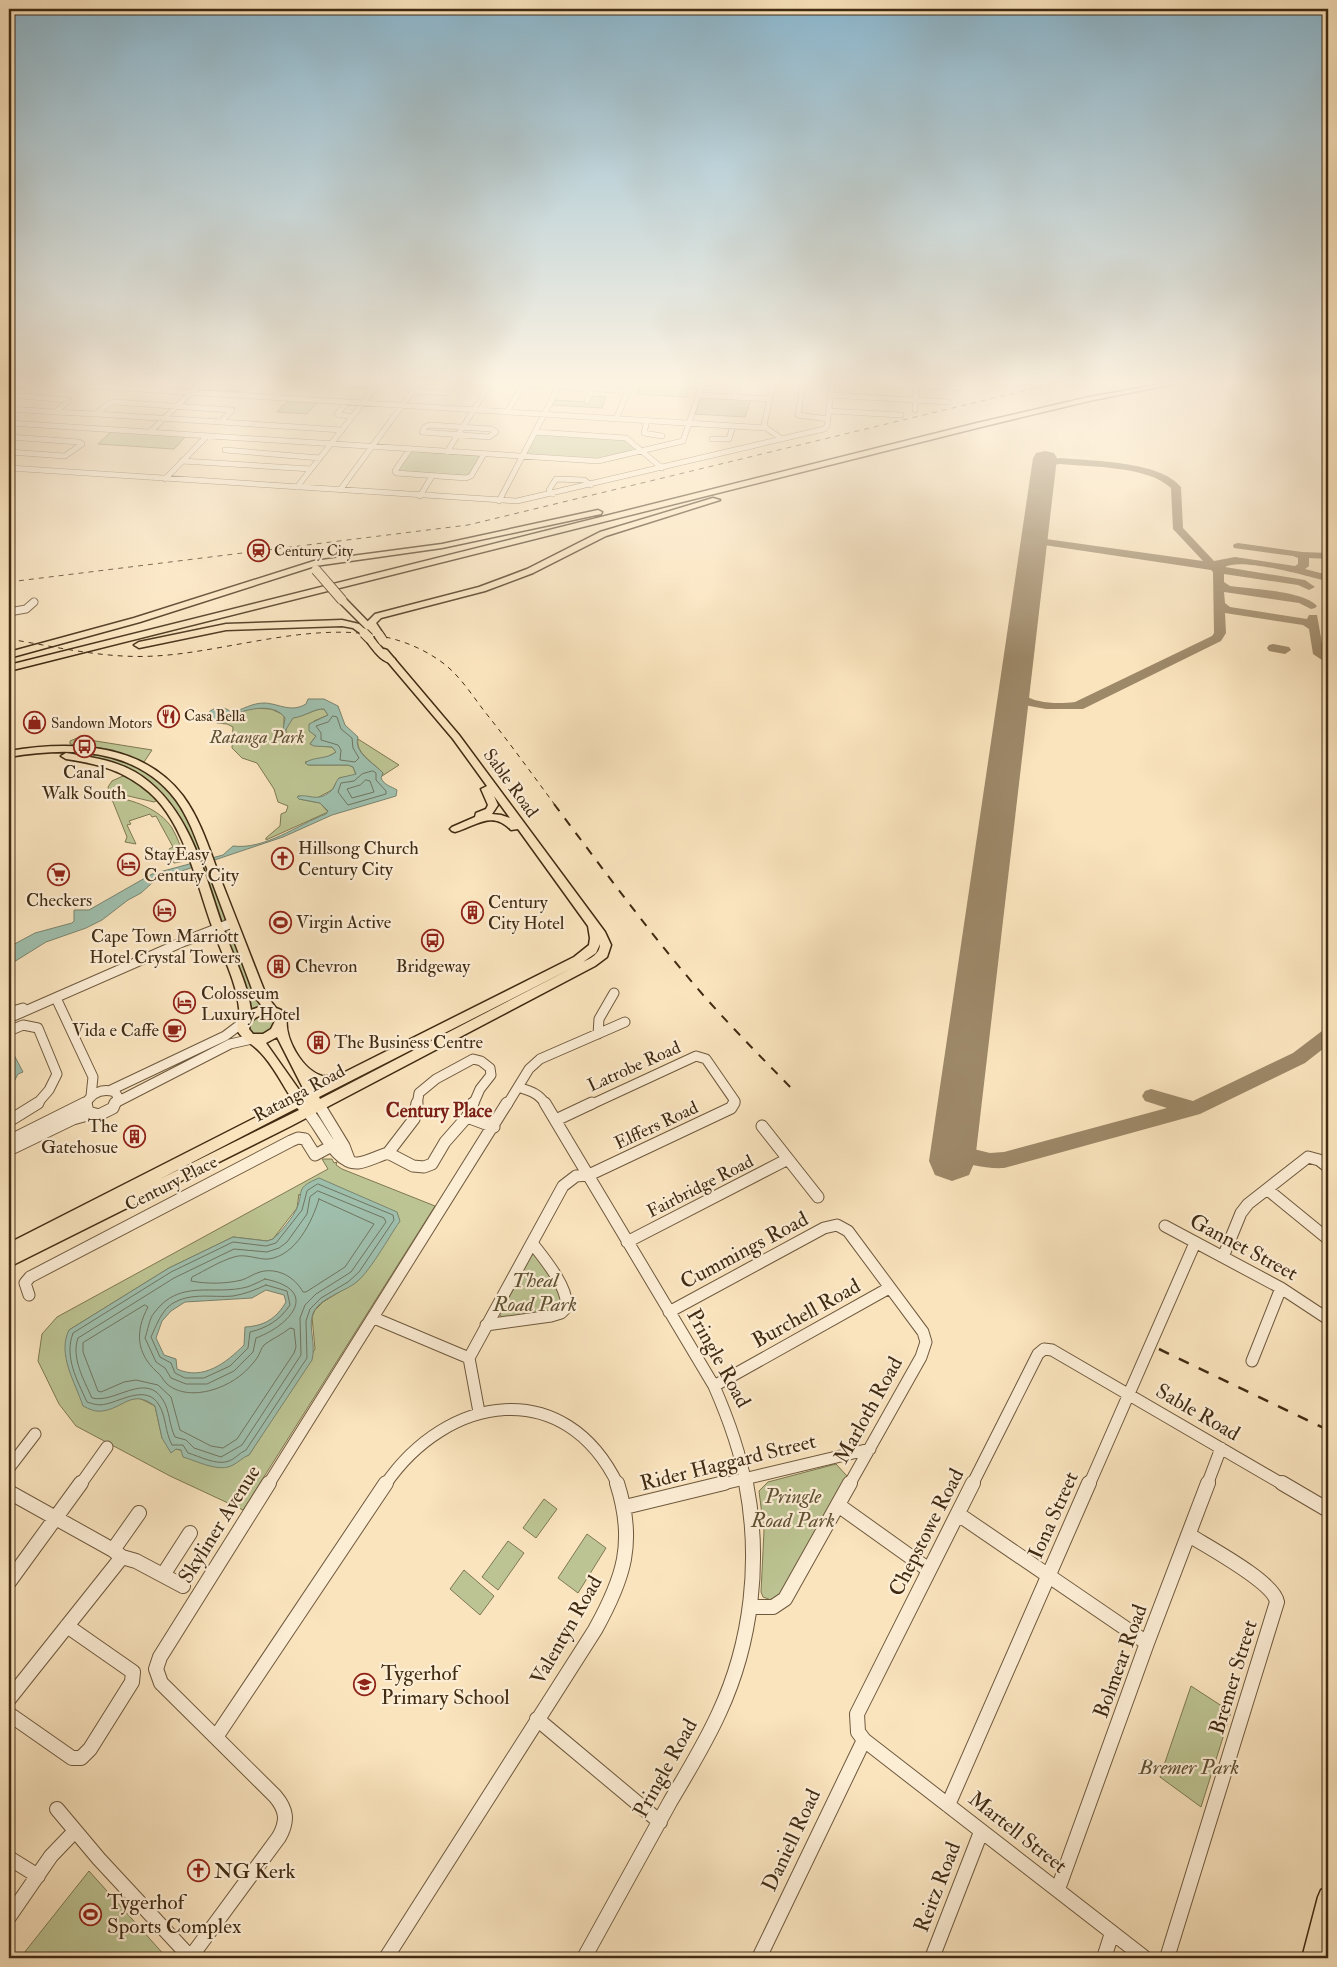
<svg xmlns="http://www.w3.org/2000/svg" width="1337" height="1967" viewBox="0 0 1337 1967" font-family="'IM FELL Double Pica',serif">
<rect width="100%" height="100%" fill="#fae4be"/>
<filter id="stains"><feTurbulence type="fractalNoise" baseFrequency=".004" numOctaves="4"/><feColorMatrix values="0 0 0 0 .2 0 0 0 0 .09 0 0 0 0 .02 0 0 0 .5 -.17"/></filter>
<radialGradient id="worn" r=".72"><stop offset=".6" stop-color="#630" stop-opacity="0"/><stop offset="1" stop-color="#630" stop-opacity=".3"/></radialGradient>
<!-- green -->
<path fill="#bdc493" stroke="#7e7852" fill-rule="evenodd" d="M210,384H253L244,392L203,390Z
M641,384L689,387L686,397L636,394Z
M590,396L606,397L602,408L552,405L554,400L587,402Z
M701,396L751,399L745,417L695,414Z
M287,401L317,403L307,414L277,412Z
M113,430L187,435L174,449L98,444Z
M535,434L623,438L638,449L597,461L525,455Z
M411,451L480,456L469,476L396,471Z
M252,708L271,709L284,715V727L281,733H286V727L293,717C305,717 315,708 324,709L328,715L314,721L312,733L316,736L310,744L318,746L332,747L336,752L327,757L305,762L308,765H348L353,767L356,775L339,778L332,790L317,798L298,796L299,799L320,803L328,812L266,840V838L280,826L281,814L286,812L288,806L278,802L274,789L257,763L242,758L232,748L233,727L227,724L217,723L227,717Z
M77,738L152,750L144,762L113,750L70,744V741Z
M358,739L399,765L382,776L383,773C374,763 355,753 358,739Z
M67,751L103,754L134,764L161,783L183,808L217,888C217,899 227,913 224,922L221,923C188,836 175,761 65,753Z
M123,776L133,777L158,800L154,802L120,794L122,791L115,789L109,791L108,787L112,781Z
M111,797C132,799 160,809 172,828C178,838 182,851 186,861L174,863L169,849L173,847L156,816L152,817L150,814L129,821L131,824L127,825L136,844L125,842L127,837Z
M222,931L232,933L266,1006L251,1011Z
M262,1013L273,1015L276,1017V1026L261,1035L251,1034L248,1031L249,1021Z
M322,1159H332L334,1163L337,1162L336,1165L342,1169L435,1206L243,1510L170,1476L76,1426L59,1404L38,1361L42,1334L57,1317L328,1169ZM299,1194L359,1280L323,1302L315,1310L312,1317L315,1349L249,1455L240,1458L233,1465L176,1449L162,1438L155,1406L139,1398L131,1399L69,1330L169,1268L233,1237L267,1241L273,1239L297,1208Z
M534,1254H538L564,1300L559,1311L503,1318L499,1314L529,1257Z
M836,1464L847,1476L779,1595L771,1600L763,1597L761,1592L764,1531L759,1491L768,1482Z
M544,1499L557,1509L536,1538L523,1528Z
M587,1534L606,1548L578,1593L558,1578Z
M508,1541L524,1553L498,1590L482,1577Z
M464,1570L494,1596L480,1615L450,1589Z
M1191,1686L1231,1712L1201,1807L1160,1777Z
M89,1871L167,1958H20Z"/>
<!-- water -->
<path fill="#9fbfad" stroke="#79846f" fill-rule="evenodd" d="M308,699H324L338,706L345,725L358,737C353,753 374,763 383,773L381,778C385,786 391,786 397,790L396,796L332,815L283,837L164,877L152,883L141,893L128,900L102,920L86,928L46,942L9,965V947L35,933L72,923L74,921V910H89L152,874L223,855L233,846C265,850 297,825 326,814L328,811L320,803L299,799L297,797C307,792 316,804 331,791C335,788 335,782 339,778L356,774L353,767L348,765H308L305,763C314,756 326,760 336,752L332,747L314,746L310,744L316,736L309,731V724L328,715L324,709C315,708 304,717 293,718L285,731L287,734L282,736L280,735L283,730L285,718C274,701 242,710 228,717C224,718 222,721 217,723L206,716C211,707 223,705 231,712C244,710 250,703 265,703C280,704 291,713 306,704Z
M13,1053L23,1072L18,1074L9,1091V1055Z
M319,1178L397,1212L400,1221C388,1238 369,1274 354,1284C341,1293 315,1300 312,1317C309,1330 316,1343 312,1360L249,1455C243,1457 239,1462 233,1465C219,1473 197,1461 183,1457L181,1450L176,1449L171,1453L162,1438L155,1406C132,1388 123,1409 102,1411C95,1412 89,1409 83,1406C75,1382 57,1354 69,1330L169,1268L233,1237L267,1241L273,1239C280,1233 294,1216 297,1208C304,1190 295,1188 319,1178ZM266,1290L284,1295L286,1302C276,1319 264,1326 245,1327L244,1345C226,1363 203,1381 177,1369L176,1359L164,1355L156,1338L162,1321L171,1311L185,1302L252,1298Z"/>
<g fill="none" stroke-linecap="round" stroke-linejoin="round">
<!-- shore -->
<path stroke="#707560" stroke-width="1" d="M333,716L337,717L341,729L352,738L353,748L359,758L355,762L340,760L341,750L338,745L321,740V733L316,726L328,722Z
M373,771L376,773V780L386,791V794L348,805L338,792L341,783L354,781L362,774Z
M366,780L370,781L374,792L352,798L347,789L360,785Z
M318,1184L393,1215L394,1220L359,1272L348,1282L321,1298L310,1309L306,1321L307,1358L246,1450C239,1453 235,1459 229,1461C217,1466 199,1456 188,1453L183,1445H172C165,1432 166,1416 159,1405C147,1384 121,1401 106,1404C99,1406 93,1404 87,1402C77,1380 64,1357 73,1333L171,1272L233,1242L266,1246L276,1243L302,1210L307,1191Z
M318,1191L384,1218L386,1222L351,1272L316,1294L305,1305L300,1318L301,1355L242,1445L221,1457L194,1448L186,1440L175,1437C169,1425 170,1411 163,1400C146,1371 115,1404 92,1398C84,1380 71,1358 78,1338L174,1278L234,1249L267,1252L279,1248L287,1242L307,1214L310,1197Z
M319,1199L374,1224L345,1267L306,1292H303C295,1277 277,1267 260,1272C253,1274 248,1278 242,1280C225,1284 207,1284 191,1281L192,1277C206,1270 220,1261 234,1257C245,1253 258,1260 269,1259C296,1255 312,1222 319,1199Z
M265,1279C321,1290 291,1325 256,1338L253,1352L234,1371L207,1384H186L171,1378L165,1368L156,1362L145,1338C148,1330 149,1319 154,1313C180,1278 213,1296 247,1287C253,1285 259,1282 265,1279Z
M266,1285L287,1291L290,1305C280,1320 267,1328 250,1332L248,1348L230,1366L204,1378H185L175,1373L171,1363L160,1357L151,1337C156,1326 160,1315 168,1307C186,1291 212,1298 233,1296C245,1294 255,1290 266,1285Z
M145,1305L148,1307C135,1331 136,1353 157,1372C161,1375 163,1380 167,1384C181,1396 202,1394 218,1388C234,1382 247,1372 257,1358C260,1354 261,1348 264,1345C271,1339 282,1335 290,1328L294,1329L296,1347L294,1353L237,1439L223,1448L211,1446L180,1430L171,1397L158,1385L136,1380L124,1382L101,1392L98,1391L83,1352V1343Z"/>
<!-- taxiway -->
<path fill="#9d8868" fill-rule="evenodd" d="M1060,458C1092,461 1160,461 1181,487L1183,528L1214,561L1235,557L1295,566L1298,564V558L1293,556L1234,548L1233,546L1234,544L1238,543L1302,552L1328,553V559L1309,558V566L1305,569L1328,575V581H1326C1306,576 1241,557 1225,567L1305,580L1315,587L1309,590L1298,585L1224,574V582L1230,586C1251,589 1304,591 1317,606L1315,608L1311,609L1299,603L1224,592L1225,603L1230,607L1307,619L1309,615H1317L1323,649L1328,653V660H1322L1313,654L1309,629L1303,625L1225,613L1226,633L1221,641L1083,709H1046L1024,705L1012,699L1008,689L1014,685L1018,686L1022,694C1037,704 1058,704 1075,702L1212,636L1214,633L1213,572L1211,570L1044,545L1033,541L1030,533L1035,530L1039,531L1042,537L1046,539L1203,561L1173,529L1171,488C1148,466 1091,467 1060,464L1052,465L1044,469L1039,466L1046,460Z
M1273,644L1289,647L1291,650L1285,654L1269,651L1267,648L1269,645Z
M1328,1029V1045L1305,1063L1200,1114L1004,1168C985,1169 965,1164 947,1158L944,1152L947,1146L953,1144L990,1153L1004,1152L1167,1108L1145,1101L1142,1096L1145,1091L1151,1089L1193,1101L1293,1053L1322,1031Z"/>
<!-- runway -->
<path fill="#9d8868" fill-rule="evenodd" d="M1045,451L1054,453L1057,458L975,1161L969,1175L952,1181L935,1175L929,1161L1033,458L1036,453Z"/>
<defs>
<path id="minor-far4" d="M57,384L766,428L782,439
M341,384L377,386
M524,384L628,391
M673,384L702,385
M803,384L798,415L828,419
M888,384L958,388
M413,391L446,393L455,384
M9,392L20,384
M9,395L69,400L56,412L9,409
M699,395L770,399
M831,395L948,402
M276,397L288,384
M734,397L738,384
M587,401L592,388
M114,402L232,410L221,422L96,414L108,404Z
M347,402L337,414L352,417
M915,410L916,384
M829,411L901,415
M56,412L96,414
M507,412L524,384
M616,419L631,384
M647,420L644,433L662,436
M221,422L342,430
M9,423L598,461L683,441L702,384
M430,425L491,429L496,432L489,437L422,432L425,427Z
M766,428L764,425L773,384
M150,432L200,384
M535,432L626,438L662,468
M9,437L79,442L82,444L65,456L9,452
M712,439H729L733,426
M410,449L395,471L396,473L466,478L471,476L484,454
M225,450L320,458
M447,452L490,384
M182,461L311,469
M9,468L517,501L824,429L827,426L832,384
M165,479L207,436
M297,487L378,384
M340,490L418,384
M553,494L549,490L556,479L584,480L591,485
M420,496L432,476
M499,501L560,384"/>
<path id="minor-far3" d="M9,612L26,609L34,602"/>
<path id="minor-far2" d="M56,998L93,1077L91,1096
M9,1007L13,1011L23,1008
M9,1018L185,941L232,923
M9,1031L23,1025L38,1028L57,1074L49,1090L36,1105
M598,1034L599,1019L614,993
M518,1087C530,1091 539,1093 546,1105
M111,1090L225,1036L245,1021
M117,1102L230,1044L252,1039
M83,1105L86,1103
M85,1105C91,1093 102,1088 115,1092L118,1097L115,1105
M417,1105L419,1093L436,1079L473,1059L481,1061L490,1068L491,1075L480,1089L473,1105
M507,1105L529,1069L540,1059L625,1022
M590,1105L696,1056L706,1059L735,1101L733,1105"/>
<path id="minor-far1" d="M86,1103L88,1112L99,1115L113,1108L115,1103
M545,1103L714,1386C728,1418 740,1450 746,1485
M319,1105L344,1146L350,1162
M307,1111C321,1125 335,1165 358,1163C367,1162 378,1156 388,1153
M467,1117L494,1127
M556,1120L592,1103
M9,1121L38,1103
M762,1126L818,1197
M9,1141L85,1103
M9,1150L73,1119L91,1114
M388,1153L413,1166L424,1167L432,1164L445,1142L467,1117L473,1103
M388,1153L414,1119L417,1103
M1268,1190L1328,1239
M1165,1226L1281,1288L1328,1319
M627,1242L788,1159
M1223,1257L1241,1213L1248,1204L1308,1157L1319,1160L1328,1167
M29,1295L25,1283L30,1277L291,1141L298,1138L305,1139L315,1155L341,1141
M669,1312L824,1228L837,1225L848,1231L923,1332L926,1342L921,1357L849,1485
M374,1318L469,1358
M486,1325L551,1316L561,1313L566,1308C570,1289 543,1257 532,1243
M1252,1361L1281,1288
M714,1386L889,1288
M479,1412L469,1358L563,1186L576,1176L589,1175L731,1108L734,1103
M9,1468L35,1434
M80,1485L107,1447
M268,1485L507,1103
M385,1485C447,1394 565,1375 618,1485
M719,1485L870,1449
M972,1485L1038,1354L1044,1349L1052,1350L1284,1485
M1089,1485L1195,1243
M1207,1485L1221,1448"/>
<path id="minor" d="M973,1483L857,1714L858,1732L864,1740L1145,1958
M1282,1483L1328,1510
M9,1492L113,1550L122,1557L136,1561L183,1586
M838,1505L929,1570
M625,1507L724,1483
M958,1514L1147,1643
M113,1550L139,1513
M163,1575L190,1533
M9,1582L81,1483
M750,1607H773L785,1599L850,1483
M9,1699L122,1557
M9,1714L72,1758H81L90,1749L132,1682L133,1672L67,1626
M537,1719L660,1822
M216,1737L386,1483
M948,1805L1089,1483
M57,1809L99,1859L191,1958
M9,1858L38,1876
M1058,1889L1147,1643L1208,1483
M9,1917L51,1856L75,1831
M1316,1946L1328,1954
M190,1958L279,1837C288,1821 287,1810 275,1796L161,1683L156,1669L160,1657L269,1483
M386,1958L595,1630C624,1578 636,1542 617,1483
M584,1958C613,1906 641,1854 670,1802C687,1773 705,1744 719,1713C752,1642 761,1560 746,1483
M759,1958L864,1740
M932,1958L981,1832
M1104,1958L1112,1933
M1167,1958L1277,1602C1274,1582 1208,1547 1189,1535"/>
<path id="major" d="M339,598H345L380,634L379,636H373L339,602Z
M384,649L387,650L459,735L605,932L611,945L607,957L595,966L291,1126L9,1267V1243L292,1099C282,1084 273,1065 260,1052C252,1043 243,1041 237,1030C238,1022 240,1017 239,1008C236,980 222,955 213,929C197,886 185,823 149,792C123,770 99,764 66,759L61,756L66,753C90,757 114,760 135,772C189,804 204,873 223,927C232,955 247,980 251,1010L262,1006L255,997C240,957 225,916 210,876C200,851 192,822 176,800C136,747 68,747 9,757V751C69,741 142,742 183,796C200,819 209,848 219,875C235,915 250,955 266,995L276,1008L281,1010L287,1018C284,1038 302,1070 322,1076C327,1077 332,1075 337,1076L574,957L589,945L590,938L588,926L518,829L511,830C492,810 476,826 455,832L452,831L450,829L452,827L475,817L476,813L486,809L488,805L481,789L487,786L453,739L381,654V650ZM494,796L510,818L501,815L492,814L498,805ZM600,944C600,954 591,958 583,962L596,953ZM576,966L320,1099L319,1097ZM266,1014L274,1016L276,1019L271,1029L263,1034H253L249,1029C250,1019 257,1016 266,1014ZM277,1037L305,1092L302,1094L266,1043ZM312,1083L319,1085L315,1087ZM297,1108L299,1110L160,1179Z
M1328,1887V1933L1322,1958H1302L1318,1897L1321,1890Z"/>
<path id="highway" d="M1162,384H1173L1089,401L981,427L9,671V665L977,423L1089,397Z
M713,498L720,500L606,536L533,573L485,591L381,618L376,623L384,635L382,637H376L367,622L375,614L479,587L527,569L600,532Z
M598,510L602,512L601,514L442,548L315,566L140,622L9,658V652L134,618L314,561L442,544Z
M342,620L359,624L369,633L364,636L353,628L342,626L226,630L139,648L134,645L139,642L226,624Z
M369,635L372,636L387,654L395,659V663C382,665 372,648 364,638Z"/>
</defs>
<!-- minor-far4 casing -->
<use href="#minor-far4" stroke="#6e593d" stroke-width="6"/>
<!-- minor-far3 casing -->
<use href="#minor-far3" stroke="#6e593d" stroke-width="9"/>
<!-- minor-far2 casing -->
<use href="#minor-far2" stroke="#6e593d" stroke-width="11"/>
<!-- minor-far1 casing -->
<use href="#minor-far1" stroke="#6e593d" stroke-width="13"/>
<!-- minor casing -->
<use href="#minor" stroke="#6e593d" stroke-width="16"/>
<!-- major casing -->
<use href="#major" stroke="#402b12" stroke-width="3"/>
<!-- highway casing -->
<use href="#highway" stroke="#402b12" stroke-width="3"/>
<!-- minor-far4 -->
<use href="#minor-far4" stroke="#fcedd5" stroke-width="5"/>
<!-- minor-far3 -->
<use href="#minor-far3" stroke="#fcedd5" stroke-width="7"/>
<!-- minor-far2 -->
<use href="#minor-far2" stroke="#fcedd5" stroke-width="9"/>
<!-- minor-far1 -->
<use href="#minor-far1" stroke="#fcedd5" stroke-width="11"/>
<!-- minor -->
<use href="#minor" stroke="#fcedd5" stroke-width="14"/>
<!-- major -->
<use href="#major" fill="#fae4be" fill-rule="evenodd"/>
<!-- highway -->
<use href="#highway" fill="#fae4be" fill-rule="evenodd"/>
<!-- rail-far2 -->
<path stroke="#402b12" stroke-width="1" stroke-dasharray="5 5" stroke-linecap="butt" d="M9,582L468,525L1052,384
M9,639C57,647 106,659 155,656C247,651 359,601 443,663C460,676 472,695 485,712C509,742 532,774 555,805"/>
<!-- rail-far1 -->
<path stroke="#402b12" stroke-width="2" stroke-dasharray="9 9" stroke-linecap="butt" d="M554,804C603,869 651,935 704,996C734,1030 765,1061 796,1093"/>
<!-- rail -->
<path stroke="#402b12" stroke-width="2.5" stroke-dasharray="11 11" stroke-linecap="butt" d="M1159,1349L1328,1430"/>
<defs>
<path id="major-bridge" d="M316,570L342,600"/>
<path id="highway-bridge" d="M364,633L369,638
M379,635L383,641"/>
</defs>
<!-- major-bridge casing -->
<use href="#major-bridge" stroke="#402b12" stroke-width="11" stroke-linecap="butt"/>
<!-- highway-bridge casing -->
<use href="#highway-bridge" stroke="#402b12" stroke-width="11" stroke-linecap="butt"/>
<!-- major-bridge -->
<use href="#major-bridge" stroke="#fae4be" stroke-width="9"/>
<!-- highway-bridge -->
<use href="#highway-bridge" stroke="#fae4be" stroke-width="9"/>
</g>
<!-- sky -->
<linearGradient id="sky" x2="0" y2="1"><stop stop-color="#8bb8d0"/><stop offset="0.58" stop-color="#fdf3e2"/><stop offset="1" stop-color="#fdf3e2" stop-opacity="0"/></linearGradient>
<rect width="1337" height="659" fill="url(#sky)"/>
<!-- icons -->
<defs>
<symbol id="station-ring" viewBox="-11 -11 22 22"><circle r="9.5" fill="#fcedd5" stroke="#8f2418" stroke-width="1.5"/><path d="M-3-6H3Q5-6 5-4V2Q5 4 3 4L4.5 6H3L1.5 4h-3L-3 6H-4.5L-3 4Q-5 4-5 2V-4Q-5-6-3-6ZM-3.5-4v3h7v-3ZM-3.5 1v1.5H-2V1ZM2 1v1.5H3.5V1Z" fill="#8f2418"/></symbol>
<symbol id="restaurant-ring" viewBox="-11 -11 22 22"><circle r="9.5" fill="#fcedd5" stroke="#8f2418" stroke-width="1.5"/><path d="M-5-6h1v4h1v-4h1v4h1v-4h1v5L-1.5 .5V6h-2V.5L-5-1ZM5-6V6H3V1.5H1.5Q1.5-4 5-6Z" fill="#8f2418"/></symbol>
<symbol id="shop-ring" viewBox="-11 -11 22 22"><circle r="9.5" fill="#fcedd5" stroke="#8f2418" stroke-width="1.5"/><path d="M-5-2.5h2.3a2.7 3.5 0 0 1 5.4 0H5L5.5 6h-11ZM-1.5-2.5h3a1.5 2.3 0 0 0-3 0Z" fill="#8f2418"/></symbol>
<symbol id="bus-ring" viewBox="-11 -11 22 22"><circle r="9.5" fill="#fcedd5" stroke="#8f2418" stroke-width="1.5"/><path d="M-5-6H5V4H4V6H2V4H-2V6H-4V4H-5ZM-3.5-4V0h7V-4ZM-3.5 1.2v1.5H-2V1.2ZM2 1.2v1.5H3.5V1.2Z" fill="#8f2418"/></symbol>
<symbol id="church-ring" viewBox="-11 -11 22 22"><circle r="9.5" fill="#fcedd5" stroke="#8f2418" stroke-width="1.5"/><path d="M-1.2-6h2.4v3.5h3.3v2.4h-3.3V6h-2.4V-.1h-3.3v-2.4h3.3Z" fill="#8f2418"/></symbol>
<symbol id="hotel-ring" viewBox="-11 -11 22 22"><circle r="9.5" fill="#fcedd5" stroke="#8f2418" stroke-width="1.5"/><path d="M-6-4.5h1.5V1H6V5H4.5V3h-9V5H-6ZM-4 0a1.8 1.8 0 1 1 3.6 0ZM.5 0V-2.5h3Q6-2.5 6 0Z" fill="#8f2418"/></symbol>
<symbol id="supermarket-ring" viewBox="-11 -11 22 22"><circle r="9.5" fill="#fcedd5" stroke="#8f2418" stroke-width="1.5"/><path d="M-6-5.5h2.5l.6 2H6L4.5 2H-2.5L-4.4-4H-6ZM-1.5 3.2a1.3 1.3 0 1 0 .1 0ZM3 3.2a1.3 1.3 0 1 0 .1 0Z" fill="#8f2418"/></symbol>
<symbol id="building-ring" viewBox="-11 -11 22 22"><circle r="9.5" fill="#fcedd5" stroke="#8f2418" stroke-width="1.5"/><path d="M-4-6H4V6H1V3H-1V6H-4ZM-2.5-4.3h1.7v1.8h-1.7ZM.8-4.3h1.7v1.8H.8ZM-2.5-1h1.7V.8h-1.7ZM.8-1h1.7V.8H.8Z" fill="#8f2418"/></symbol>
<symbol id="stadium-ring" viewBox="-11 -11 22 22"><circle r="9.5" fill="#fcedd5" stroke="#8f2418" stroke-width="1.5"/><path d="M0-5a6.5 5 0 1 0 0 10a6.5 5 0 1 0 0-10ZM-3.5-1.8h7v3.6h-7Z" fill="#8f2418"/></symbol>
<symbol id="cafe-ring" viewBox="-11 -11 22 22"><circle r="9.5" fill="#fcedd5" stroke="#8f2418" stroke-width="1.5"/><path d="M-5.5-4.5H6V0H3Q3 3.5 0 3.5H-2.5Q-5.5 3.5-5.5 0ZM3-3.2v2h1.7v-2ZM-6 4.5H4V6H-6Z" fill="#8f2418"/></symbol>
<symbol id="school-ring" viewBox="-11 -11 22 22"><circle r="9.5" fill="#fcedd5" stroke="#8f2418" stroke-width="1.5"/><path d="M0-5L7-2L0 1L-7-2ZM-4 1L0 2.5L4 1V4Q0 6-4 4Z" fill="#8f2418"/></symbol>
</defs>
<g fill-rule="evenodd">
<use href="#station-ring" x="246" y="538" width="25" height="25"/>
<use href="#restaurant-ring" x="156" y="704" width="25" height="25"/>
<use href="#shop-ring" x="22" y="710" width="25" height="25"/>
<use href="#bus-ring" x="72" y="734" width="25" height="25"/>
<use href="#church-ring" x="270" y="846" width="25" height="25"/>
<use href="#hotel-ring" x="116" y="852" width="25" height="25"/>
<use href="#supermarket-ring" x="46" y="862" width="25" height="25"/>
<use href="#hotel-ring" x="152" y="898" width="25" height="25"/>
<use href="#building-ring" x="460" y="900" width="25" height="25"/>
<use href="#stadium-ring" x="268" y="910" width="25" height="25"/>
<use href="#bus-ring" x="420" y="928" width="25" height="25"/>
<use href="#building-ring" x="266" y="954" width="25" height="25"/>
<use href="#hotel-ring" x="172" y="990" width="25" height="25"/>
<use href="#cafe-ring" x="162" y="1018" width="25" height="25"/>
<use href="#building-ring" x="306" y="1030" width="25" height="25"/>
<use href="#building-ring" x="122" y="1124" width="25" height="25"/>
<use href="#school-ring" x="352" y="1672" width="25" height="25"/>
<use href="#church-ring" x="186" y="1858" width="25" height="25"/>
<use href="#stadium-ring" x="78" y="1902" width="25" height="25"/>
</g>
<g text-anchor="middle" stroke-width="4.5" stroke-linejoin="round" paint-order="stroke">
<!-- far-poi labels -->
<g font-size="15" fill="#402b12" stroke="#fcedd5" text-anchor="start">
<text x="274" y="556">Century City</text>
<text x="184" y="721">Casa Bella</text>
<text x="51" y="728">Sandown Motors</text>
</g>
<!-- park labels -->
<g font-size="18" font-style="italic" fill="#5f5132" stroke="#fcedd5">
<text x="257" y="743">Ratanga Park</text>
</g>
<!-- poi labels -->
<g font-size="18" fill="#402b12" stroke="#fcedd5" text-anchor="start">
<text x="84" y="778" text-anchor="middle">Canal<tspan x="84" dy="21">Walk South</tspan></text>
<text x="298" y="854">Hillsong Church<tspan x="298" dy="21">Century City</tspan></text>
<text x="144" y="860">StayEasy<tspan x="144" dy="21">Century City</tspan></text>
<text x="59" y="906" text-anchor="middle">Checkers</text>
<text x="488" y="908">Century<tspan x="488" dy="21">City Hotel</tspan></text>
<text x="296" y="928">Virgin Active</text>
<text x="165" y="942" text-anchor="middle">Cape Town Marriott<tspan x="165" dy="21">Hotel Crystal Towers</tspan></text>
<text x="295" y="972">Chevron</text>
<text x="433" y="972" text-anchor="middle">Bridgeway</text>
<text x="201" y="999">Colosseum<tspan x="201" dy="21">Luxury Hotel</tspan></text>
<text x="159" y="1036" text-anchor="end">Vida e Caffe</text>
<text x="334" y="1048">The Business Centre</text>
<text x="118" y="1132" text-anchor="end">The<tspan x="118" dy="21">Gatehosue</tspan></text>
</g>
<!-- street labels -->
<g font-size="18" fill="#402b12" stroke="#fcedd5">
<text transform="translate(511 783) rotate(54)" y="6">Sable Road</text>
<text transform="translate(634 1066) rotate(-24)" y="6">Latrobe Road</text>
<text transform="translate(299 1093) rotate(-28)" y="6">Ratanga Road</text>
<text transform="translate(656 1125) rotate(-25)" y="6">Elffers Road</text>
<text transform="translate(171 1183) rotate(-27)" y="6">Century Place</text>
<text transform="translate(700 1186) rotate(-27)" y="6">Fairbridge Road</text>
</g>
<!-- neighbourhood labels -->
<g font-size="19" font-weight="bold" fill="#7a1f14" stroke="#fcedd5">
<text x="439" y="1117">Century Place</text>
</g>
<!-- near-street labels -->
<g font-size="21" fill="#402b12" stroke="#fcedd5">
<text transform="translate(1244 1247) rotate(28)" y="7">Gannet Street</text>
<text transform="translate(744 1250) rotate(-28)" y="7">Cummings Road</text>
<text transform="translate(806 1313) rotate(-29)" y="7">Burchell Road</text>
<text transform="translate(719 1358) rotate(61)" y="7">Pringle Road</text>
<text transform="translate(868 1410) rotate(-61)" y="7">Marloth Road</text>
<text transform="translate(1198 1412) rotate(30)" y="7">Sable Road</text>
<text transform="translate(728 1462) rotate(-14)" y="7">Rider Haggard Street</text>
<text transform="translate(1053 1515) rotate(-66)" y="7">Iona Street</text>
<text transform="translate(219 1524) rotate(-58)" y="7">Skyliner Avenue</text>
<text transform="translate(926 1532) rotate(-63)" y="7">Chepstowe Road</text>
<text transform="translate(566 1630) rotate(-60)" y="7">Valentyn Road</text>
<text transform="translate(1120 1661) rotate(-70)" y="7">Bolmear Road</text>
<text transform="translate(1233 1677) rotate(-73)" y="7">Bremer Street</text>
<text transform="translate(665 1768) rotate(-61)" y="7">Pringle Road</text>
<text transform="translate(1018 1832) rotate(38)" y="7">Martell Street</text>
<text transform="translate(791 1840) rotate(-65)" y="7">Daniell Road</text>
<text transform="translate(937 1887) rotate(-69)" y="7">Reitz Road</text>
</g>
<!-- near-park labels -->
<g font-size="21" font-style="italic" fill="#5f5132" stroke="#fcedd5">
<text x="535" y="1287">Theal<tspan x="535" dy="24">Road Park</tspan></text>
<text x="793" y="1503">Pringle<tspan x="793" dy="24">Road Park</tspan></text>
<text x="1189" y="1774">Bremer Park</text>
</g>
<!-- near-poi labels -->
<g font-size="21" fill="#402b12" stroke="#fcedd5" text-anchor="start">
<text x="381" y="1680">Tygerhof<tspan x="381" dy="24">Primary School</tspan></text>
<text x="214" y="1878">NG Kerk</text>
<text x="107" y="1909">Tygerhof<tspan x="107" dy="24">Sports Complex</tspan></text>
</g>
</g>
<!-- margin -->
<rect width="1337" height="1967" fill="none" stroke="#fae4be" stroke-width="30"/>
<rect x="10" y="10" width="1317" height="1947" fill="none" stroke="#402b12" stroke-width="2.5"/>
<rect x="15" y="15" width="1307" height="1937" fill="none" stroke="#402b12"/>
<rect width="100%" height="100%" filter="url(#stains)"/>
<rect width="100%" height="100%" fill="url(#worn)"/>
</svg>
